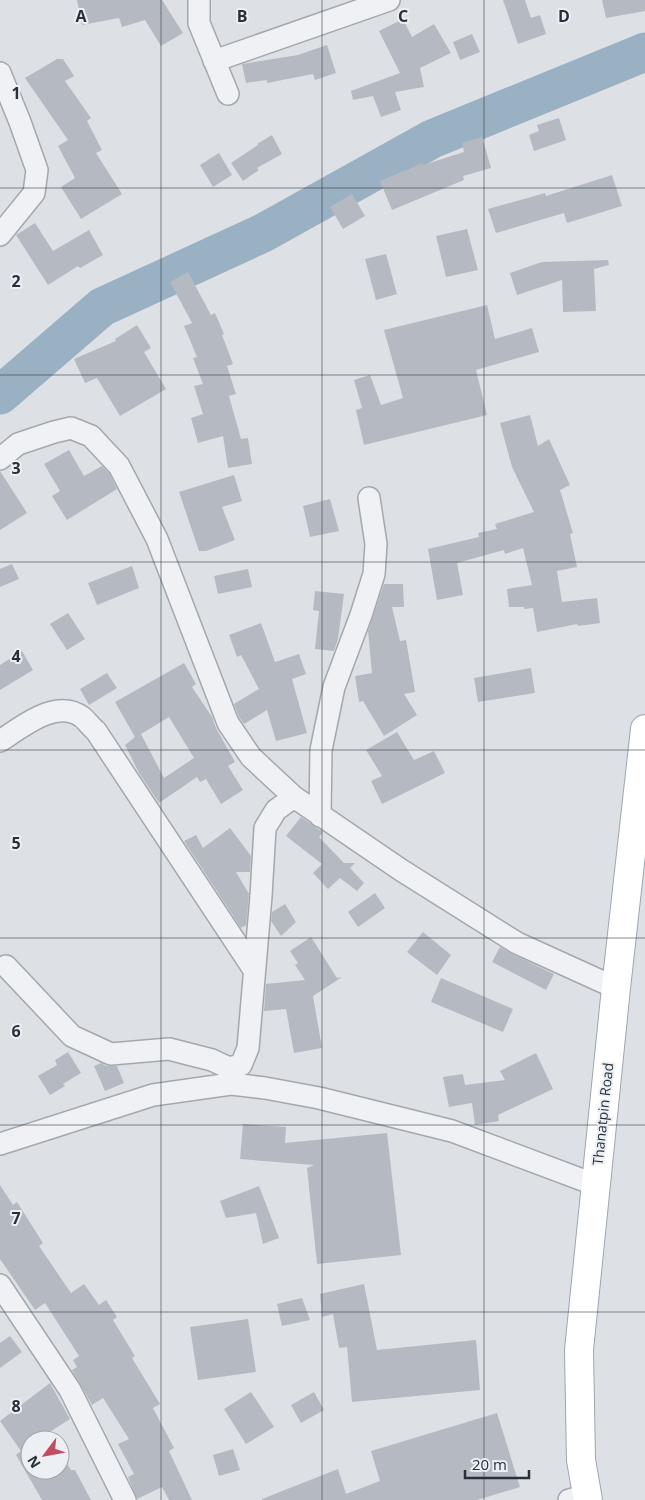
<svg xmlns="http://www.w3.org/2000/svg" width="645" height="1500" viewBox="0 0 645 1500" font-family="'Open Sans',sans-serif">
<rect width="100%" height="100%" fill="#dde1e6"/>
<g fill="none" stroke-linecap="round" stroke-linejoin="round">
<!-- river -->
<path stroke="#9ab0c3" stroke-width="39" d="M0,395L102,307L263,233L432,139L645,52"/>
</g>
<!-- building -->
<path fill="#b5bac2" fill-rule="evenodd" d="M77,0H162L183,33L161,46L145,20L122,27L119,18L82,25Z
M503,0H525L531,18L540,15L546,34L518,44Z
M602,0H645V11L606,18Z
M403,19L412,37L434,24L451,53L420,68L424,87L395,92L401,110L381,117L373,96L353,100L351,91L400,73L379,31Z
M472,34L480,52L460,60L453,42Z
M327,45L336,73L315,80L313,74L267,83V80L246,83L242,64L298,55Z
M57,59H63L74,76L65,81L91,118L87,121L102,150L96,153L122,194L81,219L61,187L75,178L58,146L68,140L25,78Z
M559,118L566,140L534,151L529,135L539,131L537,125Z
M272,135L282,154L257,168L259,170L243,181L231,163L258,145L257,144Z
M482,137L491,168L463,176L464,180L392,210L380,181L423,163V165L464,152L462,143Z
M219,153L232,175L213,187L200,165Z
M612,175L622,206L567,223L564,213L496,233L488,209L545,193L546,196Z
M352,194L365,216L343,229L330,207Z
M35,223L53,251L89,230L103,255L80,268L78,266L48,285L16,235Z
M467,229L478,270L446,277L436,236Z
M386,254L397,294L376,300L365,259Z
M608,260L609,265L594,269L596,311L563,312L562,280L517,295L510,273L542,262Z
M188,272L211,315L215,313L224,334L222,335L233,364L227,366L236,394L229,396L241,439L248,438L252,464L228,468L223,436L198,443L191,418L203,414L194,386L203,384L193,358L197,357L184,326L192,323L170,282Z
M487,305L495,339L532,328L539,352L476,370L487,415L364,445L356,410L362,408L354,380L370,375L381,405L403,398L384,330Z
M137,325L151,348L144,352L166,389L120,416L97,378L85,383L74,359L116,341L115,339Z
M530,415L538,446L549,439L570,485L560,490L573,533L570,534L577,567L557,571L562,602L597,598L600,623L578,626L577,624L537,632L533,608L524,609V607H509L507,589L532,585L523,548L505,554L504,550L457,563L463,595L437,600L428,549L479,537L478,533L497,529L495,524L534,512L512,467L500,423Z
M69,450L84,476L102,466L109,473L117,489L67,520L52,496L60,491L44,464Z
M0,471L27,513L0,530Z
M234,475L242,501L222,507L235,540L206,551H199L179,492Z
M330,499L339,531L310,537L303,506Z
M12,564L19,579L0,587V569Z
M132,566L139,588L97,605L88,583Z
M248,569L252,587L218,594L214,576Z
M384,584H403L404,607H392L400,641L406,640L415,692L404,694L417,715L384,736L363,701L359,702L355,676L372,673L368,631Z
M315,591L344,594L338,639L334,651L315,649L319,611L313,610Z
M68,613L85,639L67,650L50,624Z
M261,623L275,662L299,654L306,674L292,679L307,733L276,741L267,710L244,724L239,717L234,704L259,689L241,655L237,657L229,635Z
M22,651L33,670L0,690V665Z
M184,663L196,684L192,687L212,717L216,728L235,762L228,766L243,790L221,804L206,779L200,782L197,777L159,803L139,773L125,745L135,737L115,702ZM169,717L194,758L164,778L141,734Z
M531,668L535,693L478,702L474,678Z
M107,673L117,688L89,705L80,689Z
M397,732L414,760L434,751L445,773L382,804L371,781L382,776L366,750Z
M301,817L323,832L319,837L344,863H355L350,868L364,883L357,891L340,878L328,889L313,873L322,864L286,836Z
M230,828L251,856L250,872H236L249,894L246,925L241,928L184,841L196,835L203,848Z
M375,893L385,908L358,927L348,912Z
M285,904L296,922L281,936L271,921L272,912Z
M423,932L451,955L437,975L407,952Z
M311,937L337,978L342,977L313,996L322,1048L294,1053L286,1009L264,1011L266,984L305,980L295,965L298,963L290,951Z
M500,947L512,954L554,974L546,990L492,962Z
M441,978L513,1009L503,1032L431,1002Z
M68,1052L81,1073L63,1084L65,1086L50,1095L38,1076L57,1065L55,1060Z
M536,1053L553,1089L498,1115L499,1121L475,1125L472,1103L449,1107L443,1077L463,1074L465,1085L505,1080L500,1071Z
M101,1063L106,1066H117L124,1083L105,1091L94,1066Z
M243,1124L286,1127L285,1143L387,1133L401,1255L317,1264L307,1168L314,1165L240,1159Z
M0,1185L13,1205L17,1202L43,1243L39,1246L71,1293L84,1284L99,1305L106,1300L117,1317L113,1320L135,1356L132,1358L160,1404L153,1408L174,1448L169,1451L192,1500H169L162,1487L137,1499L128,1477L134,1474L118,1444L129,1439L103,1398L92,1405L72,1370L77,1367L73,1360L79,1356L45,1303L35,1310L0,1259Z
M259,1186L279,1238L263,1244L256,1213L226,1218L220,1201Z
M364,1284L377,1350L476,1340L480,1390L352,1402L347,1347L339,1348L333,1314L322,1317L320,1294Z
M302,1298L310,1320L282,1326L277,1304Z
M248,1319L256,1372L198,1380L190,1327Z
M10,1336L22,1352L0,1368V1343Z
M50,1383L70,1419L48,1433L52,1440H30V1470H60V1453L71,1470H75L91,1500H42L16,1455L21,1451L0,1421Z
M251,1392L274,1427L246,1444L224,1409Z
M314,1392L324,1410L301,1423L291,1405Z
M497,1413L520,1487L477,1500H262V1499L338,1469L346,1494L380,1481L371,1451Z
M233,1449L240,1470L219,1476L213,1455Z"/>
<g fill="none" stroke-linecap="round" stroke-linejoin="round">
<defs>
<path id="minor" d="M199,0V23L228,94
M214,61L389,0
M0,73L20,122L37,170L34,193L0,235
M0,459L18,444L54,432L71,428L91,436L119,466L157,539L228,723L251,757L294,797L401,870L517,943L616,988
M0,741C22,727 56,698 82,717C87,721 91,727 96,731L254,970
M320,816L321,750L334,687L361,615L374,574L376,544L369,498
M6,966L72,1036L111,1054L169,1049L212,1060L229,1068L241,1065L248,1048L261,896L265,828L276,810L294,797
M0,1144L153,1095L231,1084L265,1088L319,1098L452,1131L596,1185
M0,1285L70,1390L125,1500
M569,1500L587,1495"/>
<path id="major" d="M588,1500L581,1460L579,1350L616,988L645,729"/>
</defs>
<!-- minor casing -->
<use href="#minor" stroke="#a3a8af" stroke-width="24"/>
<!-- major casing -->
<use href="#major" stroke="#9da6b0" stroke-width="30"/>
<!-- minor -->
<use href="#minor" stroke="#eff1f4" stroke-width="21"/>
<!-- major -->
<use href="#major" stroke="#fff" stroke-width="28"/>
</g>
<!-- grid -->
<path fill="none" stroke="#28303b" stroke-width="1" stroke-opacity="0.55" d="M161,0V1500M322,0V1500M484,0V1500M0,188H645M0,375H645M0,562H645M0,750H645M0,938H645M0,1125H645M0,1312H645"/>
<g text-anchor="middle" stroke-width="4" stroke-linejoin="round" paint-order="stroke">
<!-- street labels -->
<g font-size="14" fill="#28303b" stroke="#ecf0f4">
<text transform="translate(603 1114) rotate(-84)" y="5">Thanatpin Road</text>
</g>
</g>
<g font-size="16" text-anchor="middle" font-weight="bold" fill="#28303b" stroke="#ecf0f4" stroke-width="4" stroke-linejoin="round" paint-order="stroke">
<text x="81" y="22">A</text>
<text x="242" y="22">B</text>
<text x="403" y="22">C</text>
<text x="564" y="22">D</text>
<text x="16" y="99">1</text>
<text x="16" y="287">2</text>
<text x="16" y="474">3</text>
<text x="16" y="662">4</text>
<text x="16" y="849">5</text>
<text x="16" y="1037">6</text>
<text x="16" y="1224">7</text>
<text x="16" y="1412">8</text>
</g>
<!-- north arrow -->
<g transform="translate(45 1455) rotate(238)"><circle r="24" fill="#ecf0f4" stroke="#9ea3aa"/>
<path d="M0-4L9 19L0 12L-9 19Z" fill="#c34a62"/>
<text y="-8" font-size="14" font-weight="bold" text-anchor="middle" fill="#28303b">N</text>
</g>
<!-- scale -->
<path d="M465 1470v8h64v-8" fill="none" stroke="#28303b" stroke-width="2.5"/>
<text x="472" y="1470" font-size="15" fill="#28303b" stroke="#ecf0f4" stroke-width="4" paint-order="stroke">20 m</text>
</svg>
